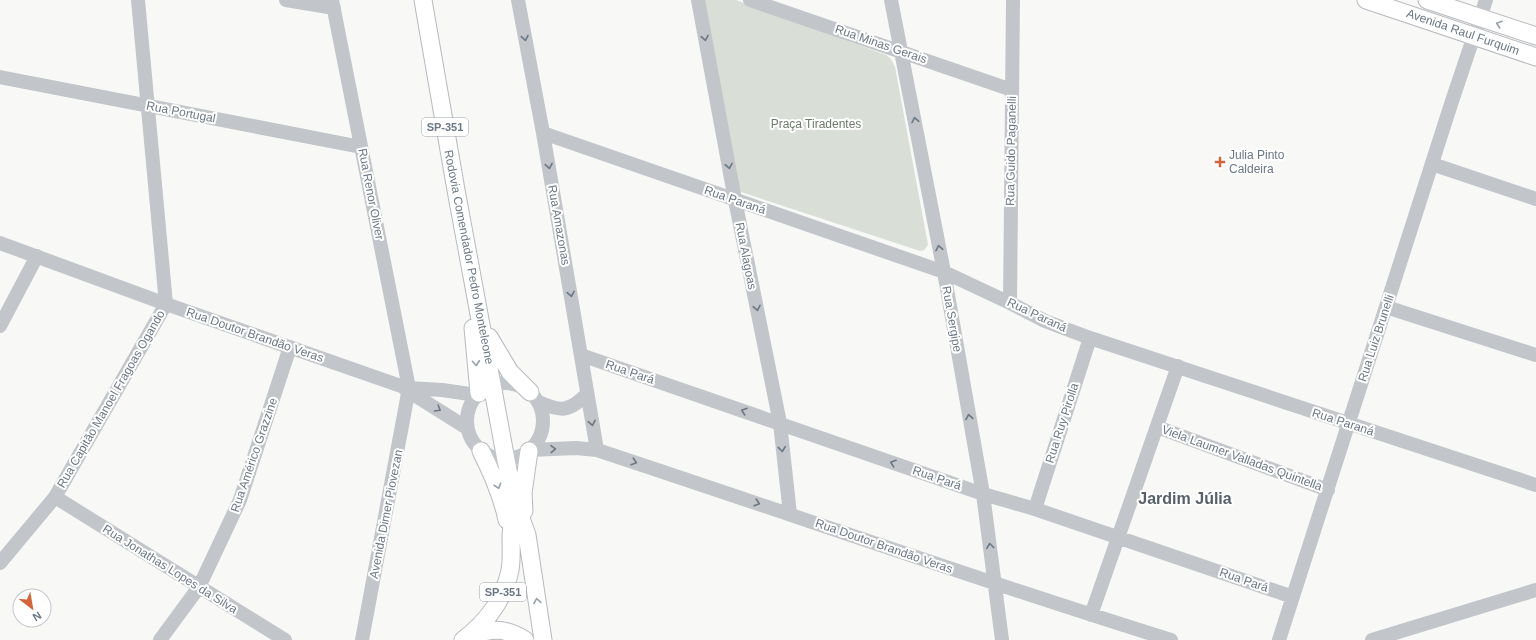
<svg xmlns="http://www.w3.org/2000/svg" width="1536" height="640" viewBox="0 0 1536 640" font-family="Helvetica,sans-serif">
<rect width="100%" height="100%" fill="#f8f8f6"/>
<!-- green -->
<path fill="#d9ded7" d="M703,0H736L886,55L891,59L895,67L928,245L924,250L920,251L738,191Z"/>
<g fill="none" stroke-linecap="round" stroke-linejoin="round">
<defs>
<path id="major" d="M423,0L456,190L506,460L514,499L527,535L543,640
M1366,0L1536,57
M1427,0L1536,36
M473,328L479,393
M489,337L510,372L530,392
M481,451C492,473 502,495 507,520
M524,511L523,493L529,451
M470,635C493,629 504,627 525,640
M463,640C487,622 504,600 510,570C512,559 511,548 511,536C512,526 513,516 513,505"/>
</defs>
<!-- major casing -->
<use href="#major" stroke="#b6b9bd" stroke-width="19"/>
<!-- minor -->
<path stroke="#c2c5c9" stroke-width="14" d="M286,0L334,8
M332,0L409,388L362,640
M518,0L543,133L597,450
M698,0L735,200L780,423L790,514
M750,0L1012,90
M891,0L944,272L983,494L1002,640
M0,77L361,147
M543,133L944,272L1010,303L1045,321L1090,338L1536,485
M1432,164L1536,199
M0,243L166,304L398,385L409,388L442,390L477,395
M1010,303L1013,0
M1386,307L1536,355
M0,326L37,256
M581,355L983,494L1035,509L1293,597
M467 421a38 38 0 1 1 76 0a38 38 0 1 1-76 0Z
M405,389L467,428
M539,402C561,412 569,412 587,394
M1157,427L1328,490
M530,450L576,448L597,450C788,513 978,580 1171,640
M55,497L285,640
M1035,509L1090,338
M0,563L55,497L166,304L138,0
M1091,615L1178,366
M160,640L199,587L240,500L290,347
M1279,640L1452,101L1486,0
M1372,640L1536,590"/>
<!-- major -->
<use href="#major" stroke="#fff" stroke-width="17"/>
</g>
<!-- one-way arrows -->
<defs><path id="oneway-chevron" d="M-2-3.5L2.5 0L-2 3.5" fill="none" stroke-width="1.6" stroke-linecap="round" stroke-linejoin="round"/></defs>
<g stroke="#97a0a9">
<use href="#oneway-chevron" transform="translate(1499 24) rotate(-162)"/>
<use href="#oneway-chevron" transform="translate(476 363) rotate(85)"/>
<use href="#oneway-chevron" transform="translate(498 486) rotate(71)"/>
<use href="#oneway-chevron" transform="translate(537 601) rotate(-99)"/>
</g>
<g stroke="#6a7784">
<use href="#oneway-chevron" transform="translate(525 38) rotate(79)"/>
<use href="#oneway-chevron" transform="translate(705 38) rotate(80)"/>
<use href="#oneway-chevron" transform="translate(915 120) rotate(-101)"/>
<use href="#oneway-chevron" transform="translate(549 166) rotate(80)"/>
<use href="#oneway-chevron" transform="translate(729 166) rotate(80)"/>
<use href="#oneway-chevron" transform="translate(939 248) rotate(-101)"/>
<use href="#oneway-chevron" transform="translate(571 294) rotate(80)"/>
<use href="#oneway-chevron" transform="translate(757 308) rotate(79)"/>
<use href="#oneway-chevron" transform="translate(438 409) rotate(31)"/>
<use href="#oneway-chevron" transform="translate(744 411) rotate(-161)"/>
<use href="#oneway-chevron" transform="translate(969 417) rotate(-100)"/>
<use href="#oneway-chevron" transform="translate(592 423) rotate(80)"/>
<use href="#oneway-chevron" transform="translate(553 449) rotate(-3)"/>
<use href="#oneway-chevron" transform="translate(782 449) rotate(84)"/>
<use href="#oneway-chevron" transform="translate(634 462) rotate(18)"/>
<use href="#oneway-chevron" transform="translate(893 463) rotate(-161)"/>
<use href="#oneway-chevron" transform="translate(757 503) rotate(18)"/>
<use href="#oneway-chevron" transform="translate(990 546) rotate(-97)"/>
</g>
<!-- markers -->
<path fill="#d2653b" stroke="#fff" stroke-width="1.5" d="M1218 156h4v4h4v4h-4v4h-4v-4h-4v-4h4z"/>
<g text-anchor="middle" stroke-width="4" stroke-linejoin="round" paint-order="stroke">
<!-- shield labels -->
<g fill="#fff" stroke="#97a0a9" stroke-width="1">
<rect x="422" y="118" width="46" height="18" rx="3"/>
<rect x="480" y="583" width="46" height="18" rx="3"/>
</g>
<g font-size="11" font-weight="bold" fill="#6a7784">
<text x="445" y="131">SP-351</text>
<text x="503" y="596">SP-351</text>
</g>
<!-- street labels -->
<g font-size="12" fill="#6a7784" stroke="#fff">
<text transform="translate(1463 32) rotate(19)" y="4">Avenida Raul Furquim</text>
<text transform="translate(881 44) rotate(19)" y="4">Rua Minas Gerais</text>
<text transform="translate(181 112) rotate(11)" y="4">Rua Portugal</text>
<text transform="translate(1011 151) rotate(-89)" y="4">Rua Guido Paganelli</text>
<text transform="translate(371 194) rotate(79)" y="4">Rua Renor Oliver</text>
<text transform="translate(735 200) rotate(19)" y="4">Rua Paraná</text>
<text transform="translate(559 225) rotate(80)" y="4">Rua Amazonas</text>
<text transform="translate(746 256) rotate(79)" y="4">Rua Alagoas</text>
<text transform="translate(469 257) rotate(79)" y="4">Rodovia Comendador Pedro Monteleone</text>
<text transform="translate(1037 315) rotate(25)" y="4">Rua Paraná</text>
<text transform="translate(952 319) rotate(80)" y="4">Rua Sergipe</text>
<text transform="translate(255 335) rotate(19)" y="4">Rua Doutor Brandão Veras</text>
<text transform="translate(1376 338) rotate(-72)" y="4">Rua Luiz Brunelli</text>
<text transform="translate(630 372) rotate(19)" y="4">Rua Pará</text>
<text transform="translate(111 399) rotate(-60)" y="4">Rua Capitão Manoel Fragoas Ogando</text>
<text transform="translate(1343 422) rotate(18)" y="4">Rua Paraná</text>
<text transform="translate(1062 423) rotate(-72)" y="4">Rua Ruy Pirolla</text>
<text transform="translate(254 455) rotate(-71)" y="4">Rua Américo Grazzine</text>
<text transform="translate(1242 458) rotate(20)" y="4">Viela Laumer Valladas Quintella</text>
<text transform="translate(937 478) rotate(19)" y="4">Rua Pará</text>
<text transform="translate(386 514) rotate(-79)" y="4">Avenida Dimer Piovezan</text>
<text transform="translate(884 546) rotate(19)" y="4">Rua Doutor Brandão Veras</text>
<text transform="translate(170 569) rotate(32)" y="4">Rua Jonathas Lopes da Silva</text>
<text transform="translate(1244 580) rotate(19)" y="4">Rua Pará</text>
</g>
<!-- park labels -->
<g font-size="12" fill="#6b7b68" stroke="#fff">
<text x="816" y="128">Praça Tiradentes</text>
</g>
<!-- poi labels -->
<g font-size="12" fill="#6a7784" stroke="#fff" text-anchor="start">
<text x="1229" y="159">Julia Pinto<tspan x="1229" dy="14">Caldeira</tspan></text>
</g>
<!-- district labels -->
<g font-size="16" font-weight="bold" fill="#576069" stroke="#fff">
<text x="1185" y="504">Jardim Júlia</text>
</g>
</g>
<!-- north arrow -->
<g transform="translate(32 608) rotate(149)"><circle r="19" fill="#ffffff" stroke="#c3c9ce"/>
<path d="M0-3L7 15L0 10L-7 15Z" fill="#d2653b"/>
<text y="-6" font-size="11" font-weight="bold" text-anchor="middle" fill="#6a7784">N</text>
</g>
</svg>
